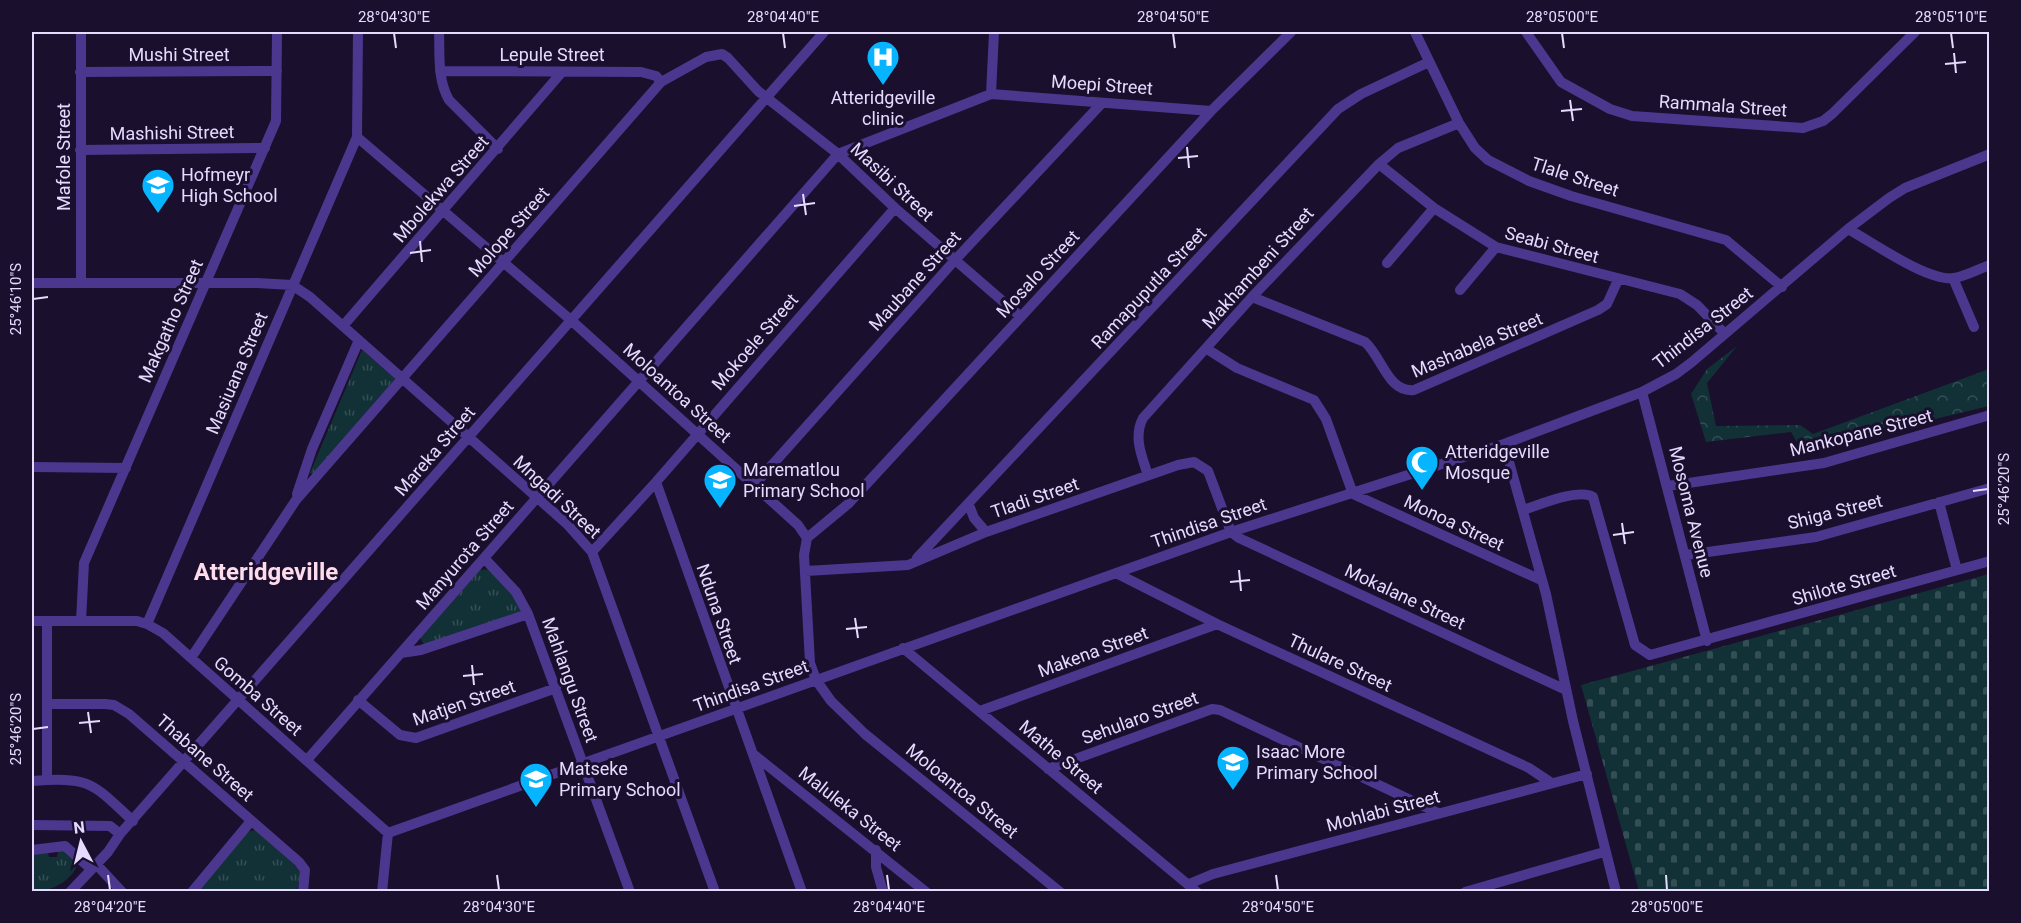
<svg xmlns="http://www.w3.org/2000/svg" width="2021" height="923" viewBox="0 0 2021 923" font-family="Roboto,sans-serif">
<defs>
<pattern id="grass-tufts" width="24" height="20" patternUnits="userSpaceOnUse" patternTransform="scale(1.5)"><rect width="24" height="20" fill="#123137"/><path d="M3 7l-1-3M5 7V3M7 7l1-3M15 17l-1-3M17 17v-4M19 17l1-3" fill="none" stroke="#344e55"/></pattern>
<pattern id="forest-crowns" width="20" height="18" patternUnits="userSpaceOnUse" patternTransform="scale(1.5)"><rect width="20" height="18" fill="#123137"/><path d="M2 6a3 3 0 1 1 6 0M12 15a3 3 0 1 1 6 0" fill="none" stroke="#344e55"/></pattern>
<pattern id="cemetery-stones" width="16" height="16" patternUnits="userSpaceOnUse" patternTransform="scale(1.5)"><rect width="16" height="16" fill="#123137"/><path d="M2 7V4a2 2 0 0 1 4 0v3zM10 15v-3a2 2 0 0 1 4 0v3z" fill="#344e55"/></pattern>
</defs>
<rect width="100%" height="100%" fill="#1a0f2c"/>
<!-- grass -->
<path fill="url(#grass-tufts)" d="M362,350L395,379L313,474L310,473Z
M490,569L519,599L523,612L425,646L420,638L480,570Z
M256,830L301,871L297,891L198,892L246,832Z
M41,851L48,852L49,857H57L58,851H65L73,859L76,868C68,883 48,893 32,891V856Z"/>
<!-- forest -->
<path fill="url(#forest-crowns)" d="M1737,346L1707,383L1716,426L1800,425L1813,434L1989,369V406L1802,451L1791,432L1706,442L1691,394L1707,369Z"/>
<!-- cemetery -->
<path fill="url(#cemetery-stones)" d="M1989,574V891H1639L1581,685Z"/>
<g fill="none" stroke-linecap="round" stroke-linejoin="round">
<!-- minor -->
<path stroke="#4c378f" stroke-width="10" d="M439,32C440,55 437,79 449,100L498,149
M1415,32L1459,123L1475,148L1488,160L1529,181L1571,196L1726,240L1782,287
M1526,32L1561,82L1610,109L1632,116L1803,128L1823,121L1832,114L1915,32
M440,71L641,72L656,76L661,82
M80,72L277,71
M991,94L994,32
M357,137L572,321L798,525L807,538L804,555L810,663L816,680L831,701L865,734L1060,892
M80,150L265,148
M1379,164L1434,208L1496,247L1680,294L1697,305L1725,334
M1848,229C1872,242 1928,282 1954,278C1966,276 1978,269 1990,265
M1387,263L1434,208
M1953,278L1974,327
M32,283H257L292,285L310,297L567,524L592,552L715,892
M81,283V32
M1460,290L1496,247
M1252,297L1365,342C1382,357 1388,393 1414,390L1598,310L1607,304L1618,280
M343,326L562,72
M1207,349L1237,368L1314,400L1326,419L1353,494L1541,580
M1642,392L1707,641
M1504,444L1546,594L1573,721L1616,892
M32,467L126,468
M1148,475C1142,457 1133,437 1143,418L1252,297L1379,164L1398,148L1459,123
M656,482L802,892
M755,484L955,260L1102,103
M1668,486L1824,463L1990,415
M297,494L312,449L359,340
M1939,502L1957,570
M969,505L974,518L986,532
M1523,510C1539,505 1579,488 1593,497L1635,645L1650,655L1990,561
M807,538L848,504L1211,111L1291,32
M592,552L656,482L895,208
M1686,555L1816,537L1990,488
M917,558L1338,109L1361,94L1429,62
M485,559L516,592L528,614L630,892
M806,571L908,565L986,532L1178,465L1194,462L1208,471L1231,532L1239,538L1566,690
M1116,573L1217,624L1529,768L1550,782
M32,621H137L147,624L163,633L388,833L382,892
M47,621V780
M81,621L84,563L276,121L277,32
M147,624L357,137L358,32
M903,648L1197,892
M401,653L421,650L528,614
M191,658L296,500L661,82L706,57L722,54L728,58L758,91L838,154L895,208L1021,317
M358,700L400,735L416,738L556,688
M47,704H105L114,705L129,714L299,862L305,870L303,892
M980,711L1217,624
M753,754L926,892
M307,760L838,154L991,94L1211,111
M1048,769L1212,709L1220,710L1438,813
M32,781C91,777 91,782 133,821
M32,825L110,826L120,834
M388,833L1231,532L1504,444L1642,392L1676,374L1692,362L1848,229L1889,198L1905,188L1990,154
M32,850L65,846L91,869
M876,850V867L883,892
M96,864L122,892
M1189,884L1213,874L1587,774
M70,892L108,852L120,834L824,32
M192,892L251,821
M1465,892L1604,852"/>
</g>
<!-- ticks -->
<path fill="none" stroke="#e6daff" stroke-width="2" d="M394,33L396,48M783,33L785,48M1173,33L1175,48M1562,33L1564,48M1951,33L1953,48M1954,53L1956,73M1945,64L1966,62M1570,100L1573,121M1561,111L1582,109M1187,147L1189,168M1178,158L1198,156M803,194L806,215M794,206L815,203M420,241L422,262M410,253L431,250M33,299L48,297M1973,491L1988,489M1622,523L1625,544M1613,535L1634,532M1239,570L1241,591M1230,582L1250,580M855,618L858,638M846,629L867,627M472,665L474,685M463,676L483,674M88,712L91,733M79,723L100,721M33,729L48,727M108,875L110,890M497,875L499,890M887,875L889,890M1276,875L1278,890M1666,875L1667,890"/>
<!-- icons -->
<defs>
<symbol id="hospital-pin" viewBox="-11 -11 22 30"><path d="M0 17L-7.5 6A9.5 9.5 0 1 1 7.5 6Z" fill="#06b4ff" stroke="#1a0f2c"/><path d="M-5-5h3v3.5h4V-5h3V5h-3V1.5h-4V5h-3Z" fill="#fff"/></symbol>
<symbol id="school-pin" viewBox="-11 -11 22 30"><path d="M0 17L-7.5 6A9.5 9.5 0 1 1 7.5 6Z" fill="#06b4ff" stroke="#1a0f2c"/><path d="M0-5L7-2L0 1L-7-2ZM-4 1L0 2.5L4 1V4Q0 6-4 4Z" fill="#fff"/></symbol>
<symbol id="mosque-pin" viewBox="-11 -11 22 30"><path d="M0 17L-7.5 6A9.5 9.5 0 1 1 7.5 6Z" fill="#06b4ff" stroke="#1a0f2c"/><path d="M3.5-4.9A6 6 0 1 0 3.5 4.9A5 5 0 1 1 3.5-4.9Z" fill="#fff"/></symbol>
</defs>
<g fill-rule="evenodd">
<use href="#hospital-pin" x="864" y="38" width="38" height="52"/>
<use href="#school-pin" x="139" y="166" width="38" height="52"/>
<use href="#mosque-pin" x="1403" y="443" width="38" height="52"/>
<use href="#school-pin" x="701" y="461" width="38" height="52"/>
<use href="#school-pin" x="1214" y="743" width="38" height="52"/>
<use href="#school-pin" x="517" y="760" width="38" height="52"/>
</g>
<g text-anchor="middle" stroke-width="6" stroke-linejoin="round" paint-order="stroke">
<!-- street labels -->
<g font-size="18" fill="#e6daff" stroke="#1a0f2c">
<text x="179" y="61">Mushi Street</text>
<text x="552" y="61">Lepule Street</text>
<text transform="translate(1102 85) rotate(4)" y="6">Moepi Street</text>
<text transform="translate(1723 106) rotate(4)" y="6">Rammala Street</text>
<text transform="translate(172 133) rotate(-1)" y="6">Mashishi Street</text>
<text transform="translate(64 157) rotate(-90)" y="6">Mafole Street</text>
<text transform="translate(1575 177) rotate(18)" y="6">Tlale Street</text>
<text transform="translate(892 182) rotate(43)" y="6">Masibi Street</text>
<text transform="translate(441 189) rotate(-49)" y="6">Mbolekwa Street</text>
<text transform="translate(509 232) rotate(-49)" y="6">Molope Street</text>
<text transform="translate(1552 245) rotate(15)" y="6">Seabi Street</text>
<text transform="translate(1258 268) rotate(-48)" y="6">Makhambeni Street</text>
<text transform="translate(1038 274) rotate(-47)" y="6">Mosalo Street</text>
<text transform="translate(915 281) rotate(-48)" y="6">Maubane Street</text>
<text transform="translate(1149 288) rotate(-47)" y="6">Ramapuputla Street</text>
<text transform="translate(171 321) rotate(-66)" y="6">Makgatho Street</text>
<text transform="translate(1703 328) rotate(-38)" y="6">Thindisa Street</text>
<text transform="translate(755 342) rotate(-49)" y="6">Mokoele Street</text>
<text transform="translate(1477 345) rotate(-23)" y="6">Mashabela Street</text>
<text transform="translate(237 373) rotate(-67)" y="6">Masiuana Street</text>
<text transform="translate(677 393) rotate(42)" y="6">Moloantoa Street</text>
<text transform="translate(1861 433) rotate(-14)" y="6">Mankopane Street</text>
<text transform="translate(435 451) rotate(-49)" y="6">Mareka Street</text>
<text transform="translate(557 497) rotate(43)" y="6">Mngadi Street</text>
<text transform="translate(1035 498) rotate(-19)" y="6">Tladi Street</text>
<text transform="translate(1691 512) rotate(76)" y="6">Mosoma Avenue</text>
<text transform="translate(1835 512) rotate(-14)" y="6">Shiga Street</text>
<text transform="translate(1209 523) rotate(-19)" y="6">Thindisa Street</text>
<text transform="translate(1454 523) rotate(25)" y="6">Monoa Street</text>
<text transform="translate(465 555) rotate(-49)" y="6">Manyurota Street</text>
<text transform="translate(1844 585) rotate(-16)" y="6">Shilote Street</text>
<text transform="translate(1405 597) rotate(25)" y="6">Mokalane Street</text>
<text transform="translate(719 614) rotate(71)" y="6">Nduna Street</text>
<text transform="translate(1093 652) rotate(-20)" y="6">Makena Street</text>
<text transform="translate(1340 663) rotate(25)" y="6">Thulare Street</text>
<text transform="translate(570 680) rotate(70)" y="6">Mahlangu Street</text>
<text transform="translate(751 686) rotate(-20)" y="6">Thindisa Street</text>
<text transform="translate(258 696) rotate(41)" y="6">Gomba Street</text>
<text transform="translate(464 703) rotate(-19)" y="6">Matjen Street</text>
<text transform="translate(1140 718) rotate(-20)" y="6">Sehularo Street</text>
<text transform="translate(1061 757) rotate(40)" y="6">Mathe Street</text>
<text transform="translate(205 758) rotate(41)" y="6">Thabane Street</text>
<text transform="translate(962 791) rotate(39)" y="6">Moloantoa Street</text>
<text transform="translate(850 809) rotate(38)" y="6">Maluleka Street</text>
<text transform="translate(1383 811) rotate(-15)" y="6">Mohlabi Street</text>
</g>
<!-- poi labels -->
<g font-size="18" fill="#e6daff" stroke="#1a0f2c" text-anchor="start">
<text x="883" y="104" text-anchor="middle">Atteridgeville<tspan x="883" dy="21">clinic</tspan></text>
<text x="181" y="181">Hofmeyr<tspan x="181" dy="21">High School</tspan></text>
<text x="1445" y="458">Atteridgeville<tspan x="1445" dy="21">Mosque</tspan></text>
<text x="743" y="476">Marematlou<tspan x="743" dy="21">Primary School</tspan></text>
<text x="1256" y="758">Isaac More<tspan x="1256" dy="21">Primary School</tspan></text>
<text x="559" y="775">Matseke<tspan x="559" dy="21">Primary School</tspan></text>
</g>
<!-- district labels -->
<g font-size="24" font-weight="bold" fill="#ffdceb" stroke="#1a0f2c">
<text x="266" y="580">Atteridgeville</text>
</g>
</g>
<!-- border -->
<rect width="2021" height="923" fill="none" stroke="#1a0f2c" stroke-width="66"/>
<!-- north arrow -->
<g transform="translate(81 842) rotate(353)" stroke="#1a0f2c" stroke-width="4.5" paint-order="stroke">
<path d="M0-4.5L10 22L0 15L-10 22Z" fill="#e6daff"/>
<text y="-9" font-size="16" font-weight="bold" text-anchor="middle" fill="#e6daff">N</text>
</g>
<rect x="33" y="33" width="1955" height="857" fill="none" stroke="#e6daff" stroke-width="2"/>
<g font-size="15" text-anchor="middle" fill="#e6daff">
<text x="394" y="22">28°04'30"E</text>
<text x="783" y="22">28°04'40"E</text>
<text x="1173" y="22">28°04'50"E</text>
<text x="1562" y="22">28°05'00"E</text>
<text x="1951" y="22">28°05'10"E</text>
<text transform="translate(16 299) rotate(-90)" y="5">25°46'10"S</text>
<text transform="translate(2004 489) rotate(-90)" y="5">25°46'20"S</text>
<text transform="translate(16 729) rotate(-90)" y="5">25°46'20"S</text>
<text x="110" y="912">28°04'20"E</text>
<text x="499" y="912">28°04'30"E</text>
<text x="889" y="912">28°04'40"E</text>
<text x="1278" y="912">28°04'50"E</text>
<text x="1667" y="912">28°05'00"E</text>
</g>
</svg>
